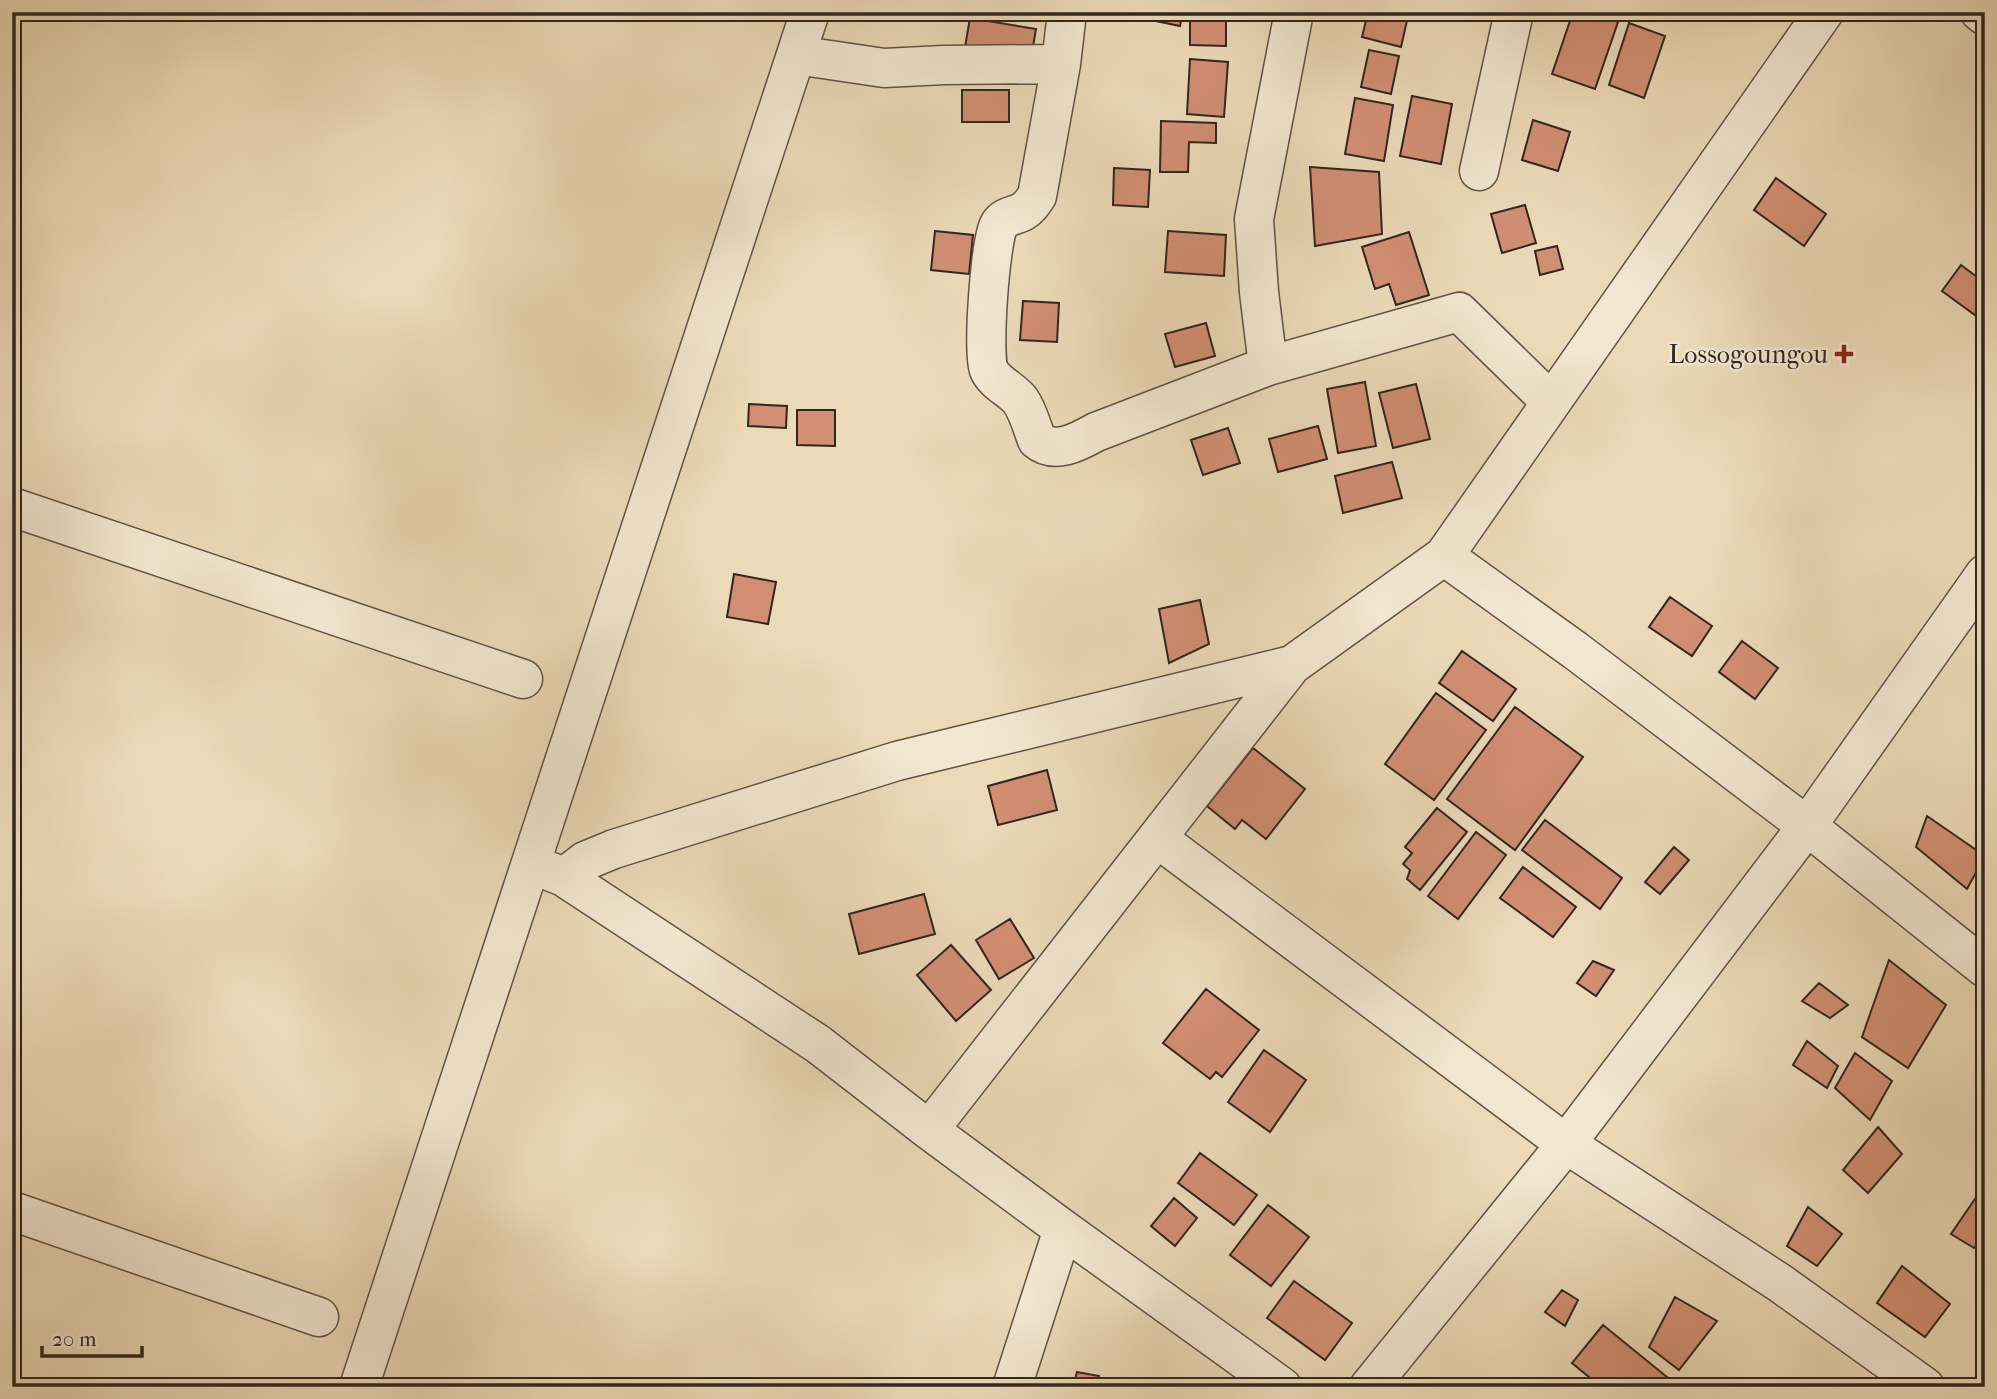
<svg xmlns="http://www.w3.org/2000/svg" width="1997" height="1399" viewBox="0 0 1997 1399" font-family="'IM FELL French Canon',serif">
<rect width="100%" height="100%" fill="#ebd9b7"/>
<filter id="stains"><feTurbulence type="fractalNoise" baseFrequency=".00286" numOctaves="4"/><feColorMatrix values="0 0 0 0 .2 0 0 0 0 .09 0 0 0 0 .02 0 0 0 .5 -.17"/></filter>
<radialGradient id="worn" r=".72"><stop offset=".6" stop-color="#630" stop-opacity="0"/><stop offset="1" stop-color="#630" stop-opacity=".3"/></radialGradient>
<!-- building -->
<path fill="#d18e73" stroke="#312620" stroke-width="2" d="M1142,12H1183L1180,26L1141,18Z
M1190,12H1226V46L1190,45Z
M1368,12H1409L1401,47L1362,37Z
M1573,12H1591L1618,22L1595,89L1552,74Z
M970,18L1036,29L1031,58L965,47Z
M1629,23L1665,36L1644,98L1609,85Z
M1369,50L1399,56L1391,94L1361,87Z
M1190,59L1228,62L1224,117L1187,114Z
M962,90H1009V122H962Z
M1412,96L1452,104L1441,164L1400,156Z
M1355,98L1393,105L1384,161L1345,154Z
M1533,120L1570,132L1558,171L1522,160Z
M1161,121L1216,123V143L1189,142L1188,172H1160Z
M1310,167L1379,172L1382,234L1315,246Z
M1114,168L1150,170L1148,207L1113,205Z
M1776,178L1826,214L1804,246L1754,210Z
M1525,205L1536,243L1502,253L1491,214Z
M935,231L973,235L969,274L931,270Z
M1168,231L1226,235L1224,276L1165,272Z
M1409,232L1429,295L1396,305L1389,284L1375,289L1362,247Z
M1557,246L1563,269L1540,275L1535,251Z
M1961,265L1985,283V310L1979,318L1942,291Z
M1023,301L1059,303L1057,342L1020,340Z
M1206,323L1215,356L1175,367L1165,334Z
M1365,382L1376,446L1338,453L1327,389Z
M1416,384L1430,439L1393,448L1379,393Z
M749,404L787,406L786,428L748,426Z
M797,410H835V446L797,445Z
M1318,426L1327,459L1278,472L1269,439Z
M1228,428L1240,463L1203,475L1191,440Z
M1392,462L1402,498L1343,513L1335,476Z
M734,574L776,582L768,624L727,617Z
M1670,597L1712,626L1692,656L1649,627Z
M1200,600L1209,644L1169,663L1159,609Z
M1742,641L1778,668L1755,699L1719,672Z
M1462,651L1516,689L1493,721L1439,683Z
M1436,693L1486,730L1434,800L1385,764Z
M1515,707L1583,757L1515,850L1447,799Z
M1253,748L1305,789L1266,839L1242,820L1235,829L1207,806Z
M1047,770L1057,810L998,825L988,786Z
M1437,808L1467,832L1420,890L1407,879L1410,870L1403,864L1412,853L1405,847Z
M1927,816L1985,856L1967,889L1916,847Z
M1545,820L1622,878L1600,909L1522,850Z
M1476,832L1506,855L1458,919L1428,896Z
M1674,847L1689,860L1660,894L1645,882Z
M1523,867L1576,907L1553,937L1500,898Z
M924,894L935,934L859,954L849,914Z
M1010,919L1034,958L999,979L976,940Z
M951,945L991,990L956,1021L917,975Z
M1889,960L1946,1005L1908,1068L1862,1037Z
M1593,961L1614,970L1596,996L1577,983Z
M1819,983L1848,1005L1830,1018L1802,1001Z
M1206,989L1259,1030L1222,1077L1216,1072L1210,1079L1163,1043Z
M1807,1041L1838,1066L1827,1088L1793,1065Z
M1264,1050L1306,1080L1270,1132L1228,1102Z
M1855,1053L1892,1081L1870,1120L1835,1088Z
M1878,1127L1902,1154L1868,1193L1843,1170Z
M1200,1153L1257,1195L1234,1225L1178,1183Z
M1174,1198L1197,1218L1175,1246L1151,1226Z
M1975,1199L1985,1211V1234L1974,1248L1951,1234Z
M1268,1205L1309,1237L1271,1286L1230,1255Z
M1808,1207L1842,1234L1817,1266L1787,1246Z
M1902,1266L1950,1304L1925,1337L1877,1303Z
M1294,1281L1352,1323L1325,1360L1267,1318Z
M1562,1290L1578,1300L1565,1326L1545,1312Z
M1675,1297L1717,1321L1679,1370L1649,1347Z
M1603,1325L1678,1386V1387H1601L1572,1363Z
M1077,1372L1099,1376L1097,1387H1073Z"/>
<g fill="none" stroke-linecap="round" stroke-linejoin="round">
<defs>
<path id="minor" d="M1067,12L1061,64L1037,196C1033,202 1029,208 1022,212C1014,216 1004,216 999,225C990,241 982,354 989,370C995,383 1011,389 1020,400C1028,411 1032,427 1037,440C1055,455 1078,442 1096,432L1268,366L1459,312L1550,401
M1980,12L1985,16
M796,55L884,68L944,65L1061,64
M1479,171L1514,12
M1268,366L1259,292L1254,219L1294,12
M12,507L523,679
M1444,556L1576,651L1807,826L1985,968
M1157,838L1566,1144L1780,1283L1925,1387
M531,864L564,877L818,1044L929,1130L1063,1229L1282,1387
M564,877L585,861L614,849L897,761L1292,665
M929,1130L1292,665L1444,556L1824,12
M12,1211L319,1317
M359,1387L810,12
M1012,1387L1063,1229
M1369,1387L1566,1144L1807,826L1985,574"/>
</defs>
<!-- minor casing -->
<use href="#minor" stroke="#605346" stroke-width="41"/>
<!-- minor -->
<use href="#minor" stroke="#f2e6d0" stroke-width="38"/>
</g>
<!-- markers -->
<path fill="#8f2418" stroke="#f2e6d0" stroke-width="2.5" d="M1840.5 343.5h7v7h7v7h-7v7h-7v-7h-7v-7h7z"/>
<g text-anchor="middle" stroke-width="5" stroke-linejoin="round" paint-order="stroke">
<!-- poi labels -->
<g font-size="26" fill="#312620" stroke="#f2e6d0" text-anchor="end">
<text x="1828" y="363">Lossogoungou</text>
</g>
</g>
<!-- margin -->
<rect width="1997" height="1399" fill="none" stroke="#ebd9b7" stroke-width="42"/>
<rect x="14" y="14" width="1969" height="1371" fill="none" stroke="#312620" stroke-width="3.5"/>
<rect x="21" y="21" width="1955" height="1357" fill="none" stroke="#312620" stroke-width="2"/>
<!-- scale -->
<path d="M42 1346v10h100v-10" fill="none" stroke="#312620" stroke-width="3.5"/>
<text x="52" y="1346" font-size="21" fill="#312620" stroke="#f2e6d0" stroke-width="5" paint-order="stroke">20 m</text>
<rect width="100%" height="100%" filter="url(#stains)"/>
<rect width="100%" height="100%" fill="url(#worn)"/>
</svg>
